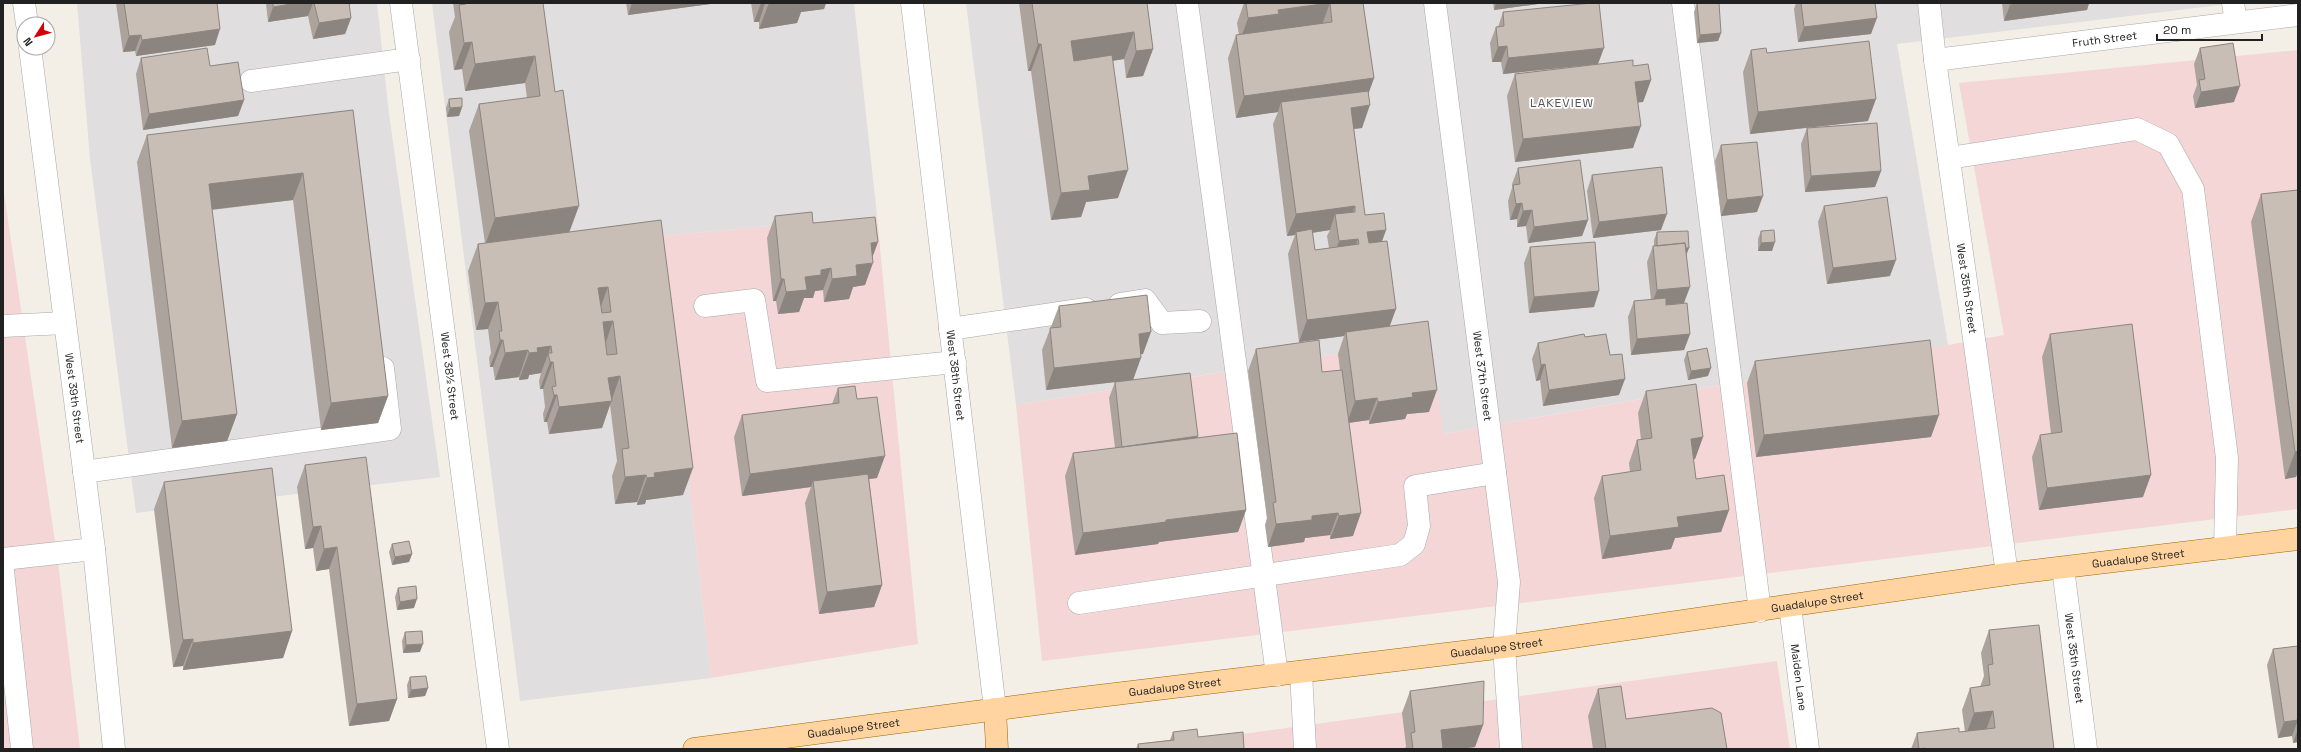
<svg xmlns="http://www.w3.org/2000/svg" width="2301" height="752" viewBox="0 0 2301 752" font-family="'Space Grotesk',sans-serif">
<rect width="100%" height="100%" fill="#f3efe7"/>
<!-- residential -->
<path fill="#e0dede" d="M77,3H377L389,114L440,477L136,513L90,159Z
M432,3H854L877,216L661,236L711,678L520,701Z
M966,3H2237L1897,44L1948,345L1442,434L1429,339L1016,405Z"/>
<!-- commercial -->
<path fill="#f4d6d6" d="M2298,50V509L1042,661L1016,405L1430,339L1443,434L2004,335L1959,83Z
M3,186L58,562L80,749H3Z
M877,216L918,644L711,678L661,236Z
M1777,661L1790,749H1132Z"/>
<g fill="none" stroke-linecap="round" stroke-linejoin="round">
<defs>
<g id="minor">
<path d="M24,3L27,24"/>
<path d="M401,3L498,749"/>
<path id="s1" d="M912,3L995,709"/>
<path d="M1187,3L1277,675"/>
<path id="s2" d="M1435,3L1509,582L1504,647L1511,749"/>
<path d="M1683,3L1760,611"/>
<path id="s3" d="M1929,3L1935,60L2007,574"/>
<path d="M2233,3L2236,22"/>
<path id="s4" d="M30,48L94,549L114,749"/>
<path id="s5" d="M1935,60L2298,15"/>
<path d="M251,81L409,59"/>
<path d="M1949,158L2137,129L2168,144L2193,189L2227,458L2225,548"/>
<path d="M1120,304L1145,300L1162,323L1200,321"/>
<path d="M705,306L754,300L767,381L955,362"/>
<path d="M3,326L65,323"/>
<path d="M950,329L1086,309"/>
<path d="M84,472L390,429L383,368"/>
<path d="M3,559L94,549"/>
<path id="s6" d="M2063,568L2086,749"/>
<path d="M3,571L22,749"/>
<path d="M1079,603L1400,555L1414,544L1419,526L1415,486L1495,473"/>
<path id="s7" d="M1790,606L1808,749"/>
<path d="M1301,672L1305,749"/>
</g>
<g id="major">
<path d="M995,709L997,749"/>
<path id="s8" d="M694,749L1074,699L1504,647L2007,574L2298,539"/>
</g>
</defs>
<!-- minor casing -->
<use href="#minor" stroke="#a8a8a8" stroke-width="23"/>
<!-- major casing -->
<use href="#major" stroke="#9f6700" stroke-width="23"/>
<!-- minor -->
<use href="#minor" stroke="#fff" stroke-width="22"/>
<!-- major -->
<use href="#major" stroke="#ffd4a0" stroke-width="22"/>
</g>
<!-- wall -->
<path fill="#aca39d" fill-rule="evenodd" d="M116,3H217L215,45L136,56L135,51L123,52Z
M266,3H351L349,7L351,18L345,34L313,39L308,16L268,22Z
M453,3H543L569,232L661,220L683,495L646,500L645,504L637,505V502L615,504L612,476L617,461L610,405L602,428L549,434L547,422H544L543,414L545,407L543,389H540L539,381L541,373L529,375L528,379L519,380V377L495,380L493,367H490L489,358L491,353L488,329L476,330L468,271L478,244L485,243L469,131L479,104L527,98L525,83L465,91L462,69L454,70L449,32L455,17Z
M626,3H718L628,15Z
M751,3H826L824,9L801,12L797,23L759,29V22H754Z
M1019,3H1147L1153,49L1143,76L1126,78L1124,59L1113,61L1118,198L1086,202L1081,217L1051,220L1031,71H1028Z
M1244,3H1363L1374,78L1369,92L1362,128L1354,129L1365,215L1386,230L1382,241L1390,326L1429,412L1407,414L1405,419L1369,424V420L1349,423L1353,536L1330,539V535L1305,538L1304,542L1268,547L1265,525L1267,518L1248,371L1256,349L1322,372L1340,370L1338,354L1344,336L1299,342L1288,254L1295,235L1287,236L1273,124L1278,112L1236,118L1228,58L1236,35H1239L1237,23ZM1330,230L1327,236L1329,248L1315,250L1312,233Z
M1493,3H1545L1494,10Z
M1697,3L1721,33L1718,41L1697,43L1694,12Z
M1796,3H1875L1871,34L1798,42L1794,9Z
M2002,3H2089L2087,10L2004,21Z
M1503,12L1598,64L1633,66L1651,80L1643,102H1638L1633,148L1515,162L1507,96L1515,74L1591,65L1503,74L1501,62H1492L1490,43L1496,27H1498Z
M2200,48L2234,102L2195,108L2193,96L2197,85L2194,64Z
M1751,50L1767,53L1868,121L1750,134L1743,72Z
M141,58L244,100L238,116L143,130L136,74Z
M449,99L462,107L459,116L447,117L446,108Z
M353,110L388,396L378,423L321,430L293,200L212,210L237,414L227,441L172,448L137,162L147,135Z
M1807,128L1881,171L1875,187L1805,192L1801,144Z
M1721,145L1757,212L1721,216L1715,161Z
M1518,168L1588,220L1582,236L1528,243L1526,226L1517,227V219L1510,220L1508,201L1512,188V184Z
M1592,175L1661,230L1593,238L1587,191Z
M2298,190L2296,477L2285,479L2251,222L2261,194Z
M1824,206L1890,276L1827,284L1818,222Z
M775,216L813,223L873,257L865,285L853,287L849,299L824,302L823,290L815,291L813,298H804L799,312L778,314L776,301H773L767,238Z
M1761,231L1772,251H1758V239Z
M1657,232L1686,254L1684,303L1690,334L1684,350L1631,355L1628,317L1634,301L1651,300L1647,262L1653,246H1654V240Z
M1530,247L1594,307L1529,313L1524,263Z
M1059,306L1143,354H1141L1133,380L1197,438L1246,510L1238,532L1159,542L1158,544L1075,555L1065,476L1073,453L1115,448L1109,398L1115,382L1046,390L1042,350Z
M2050,334L2143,497L2039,510L2032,457L2040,435L2051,434L2042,357Z
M1585,337L1610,355L1619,395L1543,406L1540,380L1536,381L1532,359L1538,343Z
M1687,352L1708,376L1688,380L1684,360Z
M1755,361L1931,437L1756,457L1747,383Z
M838,388L857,399L877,478L869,479L882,585L874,607L819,614L805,503L811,487L742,496L734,437L742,415L832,404Z
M1646,391L1703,437L1695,459H1693L1696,479L1729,510L1721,532L1675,538L1671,549L1602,559L1594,498L1602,476L1630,472L1629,463L1637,440H1641L1638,413Z
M305,465L397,699L389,721L349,726L329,569L316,571L313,548L305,549L297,487Z
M164,482L292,631L283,658L183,670V666L173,667L154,509Z
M392,544L412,554L409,562L392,565L389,552Z
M398,588L414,608L397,610L395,597Z
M1989,630L2054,749H1911L1917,733L1959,732H1965L1962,710L1970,688L1980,687L1984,676L1981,653Z
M405,632L420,652L403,653L402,641Z
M2298,646V742L2293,743L2292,736L2278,738L2267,665L2273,649Z
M410,677L428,688L425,696L408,698L407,685Z
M1598,689L1626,719L1727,749H1593L1588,716Z
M1410,691L1483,725L1475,747L1460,749H1405L1406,746L1402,713Z
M1173,732L1198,737L1244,749H1136L1138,744L1170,740Z"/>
<!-- shaded-wall -->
<path fill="#8c857f" d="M297,3H313L308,16L268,22L273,7Z
M632,3H718L628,15Z
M761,3H765L759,22H754Z
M769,3H826L824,9L801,12L797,23L759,29Z
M1330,3L1322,25L1240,41L1248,18L1278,10Z
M1496,3H1545L1494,10Z
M2024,3H2089L2087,10L2004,21L2010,5Z
M351,18L345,34L313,39L319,23Z
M1877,18L1871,34L1798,42L1804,27Z
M220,29L215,45L136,56L142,40Z
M1134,32L1124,59L1062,68L1071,41Z
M1721,33L1718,41L1697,43L1700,35Z
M141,35L135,51L123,52L129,36Z
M472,42L462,69L454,70L464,43Z
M1038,44H1041L1031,71H1028Z
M1507,46L1501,62H1492L1498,47Z
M1604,48L1598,64L1503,74L1508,58Z
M1153,49L1143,76L1126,78L1136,51Z
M535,56L525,83L465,91L475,64Z
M1374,78L1366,100L1281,102L1278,112L1236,118L1244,96Z
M1651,80L1643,102L1627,104L1635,82Z
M2240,86L2234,102L2195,108L2201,92Z
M1876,99L1868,121L1750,134L1758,112Z
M244,100L238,116L143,130L149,114Z
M1370,105L1362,128L1343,130L1351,108Z
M462,107L459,116L447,117L450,108Z
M1641,126L1633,148L1515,162L1523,139Z
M1128,170L1118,198L1086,202L1081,217L1051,220L1061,193L1088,176Z
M1881,171L1875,187L1805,192L1811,176Z
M303,173L293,200L199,211L209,184Z
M1763,196L1757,212L1721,216L1727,200Z
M1522,203L1517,219L1510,220L1516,204Z
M579,206L569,233L485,245L495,218Z
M1355,206L1347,228L1335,214L1330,230L1297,235L1296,232L1295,235L1287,236L1296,214Z
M1532,210L1526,226L1517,227L1523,211Z
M1667,214L1661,230L1593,238L1599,222Z
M1588,220L1582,236L1528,243L1534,227Z
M1386,230L1378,252L1359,255L1367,232Z
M1358,239L1350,261L1331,264L1339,241Z
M878,242L870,264L873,263L865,285L853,287L849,299L824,302L832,279L856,265L871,243Z
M1775,242L1772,251H1758L1761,243Z
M1689,248L1686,256L1657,249Z
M1896,260L1890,276L1827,284L1833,268Z
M831,268L823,290L815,291L813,298H804L799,312L778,314L786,292L805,277L821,270Z
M781,279H784L776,301H773Z
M608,287L598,314V288Z
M1690,287L1684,303L1651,306L1657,290Z
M1599,291L1594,307L1529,313L1534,297Z
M498,302L488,329L476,330L485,303Z
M1396,309L1388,331L1346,332L1344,336L1299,342L1307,320Z
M613,321L604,348L603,322Z
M1151,332L1143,354L1130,356L1139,334Z
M1690,334L1684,350L1631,355L1637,339Z
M500,340H503L493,367H490Z
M551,346L541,373L529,375L528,379L519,380L529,353L537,348Z
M528,350L519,377L495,380L505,353Z
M1141,358L1133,380L1046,390L1054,368Z
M550,362H553L543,389H540Z
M1545,364L1540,380L1536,381L1541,365Z
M1711,368L1708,376L1688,380L1691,371Z
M620,376L602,428L549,434L559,407L608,378Z
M1625,379L1619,395L1543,406L1549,390Z
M1437,390L1429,412L1407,414L1405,419L1369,424L1378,402L1412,393Z
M554,395H557L547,422H544Z
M388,396L378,423L321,430L331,403Z
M1377,398L1369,420L1347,423L1355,401Z
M237,414L227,441L172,448L182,421Z
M1939,415L1931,437L1756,457L1764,435Z
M1198,436L1192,452L1116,462L1122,447Z
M1703,437L1695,459L1683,461L1691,439Z
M2298,451V473L2296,477L2285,479L2295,452Z
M885,456L877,478L814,486L813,481L811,487L742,496L750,474Z
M693,468L683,495L646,500L645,504L637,505L647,478L654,473Z
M646,475L637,502L615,504L625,477Z
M2151,475L2143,497L2039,510L2047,488Z
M1246,510L1238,532L1159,542L1158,544L1075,555L1083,533L1166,520Z
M1729,510L1721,532L1675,538L1671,549L1602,559L1610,536L1677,517Z
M1338,513L1330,535L1305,538L1304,542L1268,547L1276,524L1312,516Z
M1361,513L1353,536L1330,539L1339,516Z
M321,526L313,548L305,549L313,527Z
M337,547L329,569L316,571L324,549Z
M412,554L409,562L392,565L395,557Z
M882,585L874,607L819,614L827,592Z
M417,599L414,608L397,610L400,602Z
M292,631L283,658L183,670L193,643Z
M193,639L183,666L173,667L183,640Z
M423,644L420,652L403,653L406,645Z
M428,688L425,696L408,698L411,690Z
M397,699L389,721L349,726L357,704Z
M1993,711L1985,733L1966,735L1974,713Z
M2298,720L2292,736L2278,738L2284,722Z
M1483,725L1475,747L1460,749H1434L1441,730Z
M2298,729V742L2293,743Z"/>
<!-- building -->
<path fill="#c8beb6" stroke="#8c857f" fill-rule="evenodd" d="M124,3H217L220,29L142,40L141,35L129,36Z
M273,3H297L273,7Z
M314,3H349L351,18L319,23Z
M466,3H543L555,92L563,90L579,206L495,218L479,104L540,96L535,56L475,64L472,42L464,43L459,5L466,4Z
M1032,3H1147L1153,49L1136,51L1134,32L1071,41L1074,61L1112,55L1128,170L1088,176L1090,190L1061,193L1041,44H1038Z
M1246,3H1329L1278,10L1279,14L1248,18Z
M1330,3H1363L1374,78L1244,96L1236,35L1332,22Z
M1592,3H1599L1604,48L1508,58L1507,46L1498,47L1496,27L1504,26L1503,12Z
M1697,3H1719L1721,33L1700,35Z
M1801,3H1875L1877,18L1804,27Z
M2010,3H2024L2010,5Z
M1869,41L1876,99L1758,112L1751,50L1766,48L1767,53Z
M2233,43L2240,86L2201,92L2199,80L2205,79L2200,48Z
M207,48L210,66L238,62L244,100L149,114L141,58Z
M1633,60V66L1648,64L1651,80L1635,82L1641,126L1523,139L1515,74Z
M1368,91L1370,105L1351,108L1365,215L1384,213L1386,230L1367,232L1369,243L1387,241L1396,309L1307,320L1296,232L1312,229L1315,250L1359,244L1358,239L1339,241L1335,214L1355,212V206L1296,214L1281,102Z
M462,98V107L450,108L449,99Z
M353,110L388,396L331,403L303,173L209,184L237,414L182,421L147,135Z
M1877,123L1881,171L1811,176L1807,128Z
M1757,142L1763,196L1727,200L1721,145Z
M1580,160L1588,220L1534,227L1532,210L1523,211L1522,203L1516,204L1513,185L1520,184L1518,168Z
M1662,167L1667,214L1599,222L1592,175Z
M2298,190V451L2295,452L2261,194Z
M1887,197L1896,260L1833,268L1824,206Z
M812,212L813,223L875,217L878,242L871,243L873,263L856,265L857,276L832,279L831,268L821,270V275L805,277L807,290L786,292L784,279H781L775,216Z
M661,220L693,468L654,473L655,477L647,478L646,475L625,477L622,449L629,448L620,376L608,378L612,401L559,407L557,395H554L552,387L556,386L553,362H550L548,353H552L551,346L537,348L538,352L529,353L528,350L505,353L503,340H500L499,331H502L498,302L485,303L478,244ZM608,287L611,312L602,313L598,288ZM613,321L617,354L607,355L603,322Z
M1774,230L1775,242L1761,243V231Z
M1688,231L1689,248H1686L1685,243L1657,246V232Z
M1595,242L1599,291L1534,297L1530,247Z
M1685,243L1690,287L1657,290L1653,246Z
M1147,295L1151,332L1139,334L1141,358L1054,368L1050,328L1061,327L1059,306Z
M1666,298V305L1687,303L1690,334L1637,339L1634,301Z
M1428,321L1437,390L1412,393L1413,397L1378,402L1377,398L1355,401L1346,332Z
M2132,324L2151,475L2047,488L2040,435L2062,432L2050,334Z
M1584,334L1585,337L1606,334L1610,355L1622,354L1625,379L1549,390L1545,364L1541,365L1538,343Z
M1319,340L1322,372L1342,370L1361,513L1339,516L1338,513L1312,516V520L1276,524L1273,503L1276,502L1256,349Z
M1930,340L1939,415L1764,435L1755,361Z
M1707,348L1711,368L1691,371L1687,352Z
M1190,373L1198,436L1122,447L1115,382Z
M1696,384L1703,437L1691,439L1696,479L1724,475L1729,510L1677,517L1679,527L1610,536L1602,476L1641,470L1637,440L1652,438L1646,391Z
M855,386L857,399L877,397L885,456L750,474L742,415L839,403L838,388Z
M1237,433L1246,510L1166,520V522L1083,533L1073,453Z
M366,457L397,699L357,704L337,547L324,549L321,526L313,527L305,465Z
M272,468L292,631L193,643V639L183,640L164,482Z
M868,474L882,585L827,592L813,481Z
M409,541L412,554L395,557L392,544Z
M416,586L417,599L400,602L398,588Z
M2039,625L2054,749H1926L1925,748L1919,749L1917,733L1959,728V732L1995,728L1993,711L1974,713L1970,688L1990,685L1988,665L1993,664L1989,630Z
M422,631L423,644L406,645L405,632Z
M2298,646V720L2284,722L2273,649Z
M426,676L428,688L411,690L410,677Z
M1484,681L1483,725L1441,730L1443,749H1413L1411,733L1415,732L1410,691Z
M1621,686L1626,719L1712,708L1721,713L1727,749H1606L1598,689Z
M1197,729L1198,737L1243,732L1244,749H1139L1138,744L1174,740L1173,732Z"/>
<g text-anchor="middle" stroke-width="3.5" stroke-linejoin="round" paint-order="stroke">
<!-- street labels -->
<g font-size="11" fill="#212121" stroke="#fff">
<text dy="4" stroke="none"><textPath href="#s5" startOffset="171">Fruth Street</textPath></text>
<text dy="4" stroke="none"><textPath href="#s3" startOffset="288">West 35th Street</textPath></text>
<text transform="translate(450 376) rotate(83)" y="4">West 38½ Street</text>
<text dy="4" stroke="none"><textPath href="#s1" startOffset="375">West 38th Street</textPath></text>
<text dy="4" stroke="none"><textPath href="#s2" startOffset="376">West 37th Street</textPath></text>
<text dy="4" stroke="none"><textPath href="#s4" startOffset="353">West 39th Street</textPath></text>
<text dy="4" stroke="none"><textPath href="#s8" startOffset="1457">Guadalupe Street</textPath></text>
<text dy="4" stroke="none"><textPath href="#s8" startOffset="1133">Guadalupe Street</textPath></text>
<text dy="4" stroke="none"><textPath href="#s8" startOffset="809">Guadalupe Street</textPath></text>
<text dy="4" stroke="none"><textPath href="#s6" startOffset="91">West 35th Street</textPath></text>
<text dy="4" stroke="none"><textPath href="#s7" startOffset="72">Maiden Lane</textPath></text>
<text dy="4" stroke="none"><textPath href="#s8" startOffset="485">Guadalupe Street</textPath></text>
<text dy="4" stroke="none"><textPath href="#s8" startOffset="161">Guadalupe Street</textPath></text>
</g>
<!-- neighbourhood labels -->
<g font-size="12" letter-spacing="1" fill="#545454" stroke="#fff">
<text x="1562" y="107">LAKEVIEW</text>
</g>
</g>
<!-- border -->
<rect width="2301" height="752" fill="none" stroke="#212121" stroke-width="8"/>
<!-- north arrow -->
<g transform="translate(36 36) rotate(234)"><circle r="19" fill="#ffffff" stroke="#a6a6a6"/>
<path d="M0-3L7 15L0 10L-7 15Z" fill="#d30005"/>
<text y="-6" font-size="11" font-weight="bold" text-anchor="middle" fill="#212121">N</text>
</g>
<!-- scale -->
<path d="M2157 34v6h105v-6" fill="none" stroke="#212121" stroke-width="2"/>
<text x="2163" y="34" font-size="12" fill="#212121" stroke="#ffffff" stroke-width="3" paint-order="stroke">20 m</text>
</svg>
